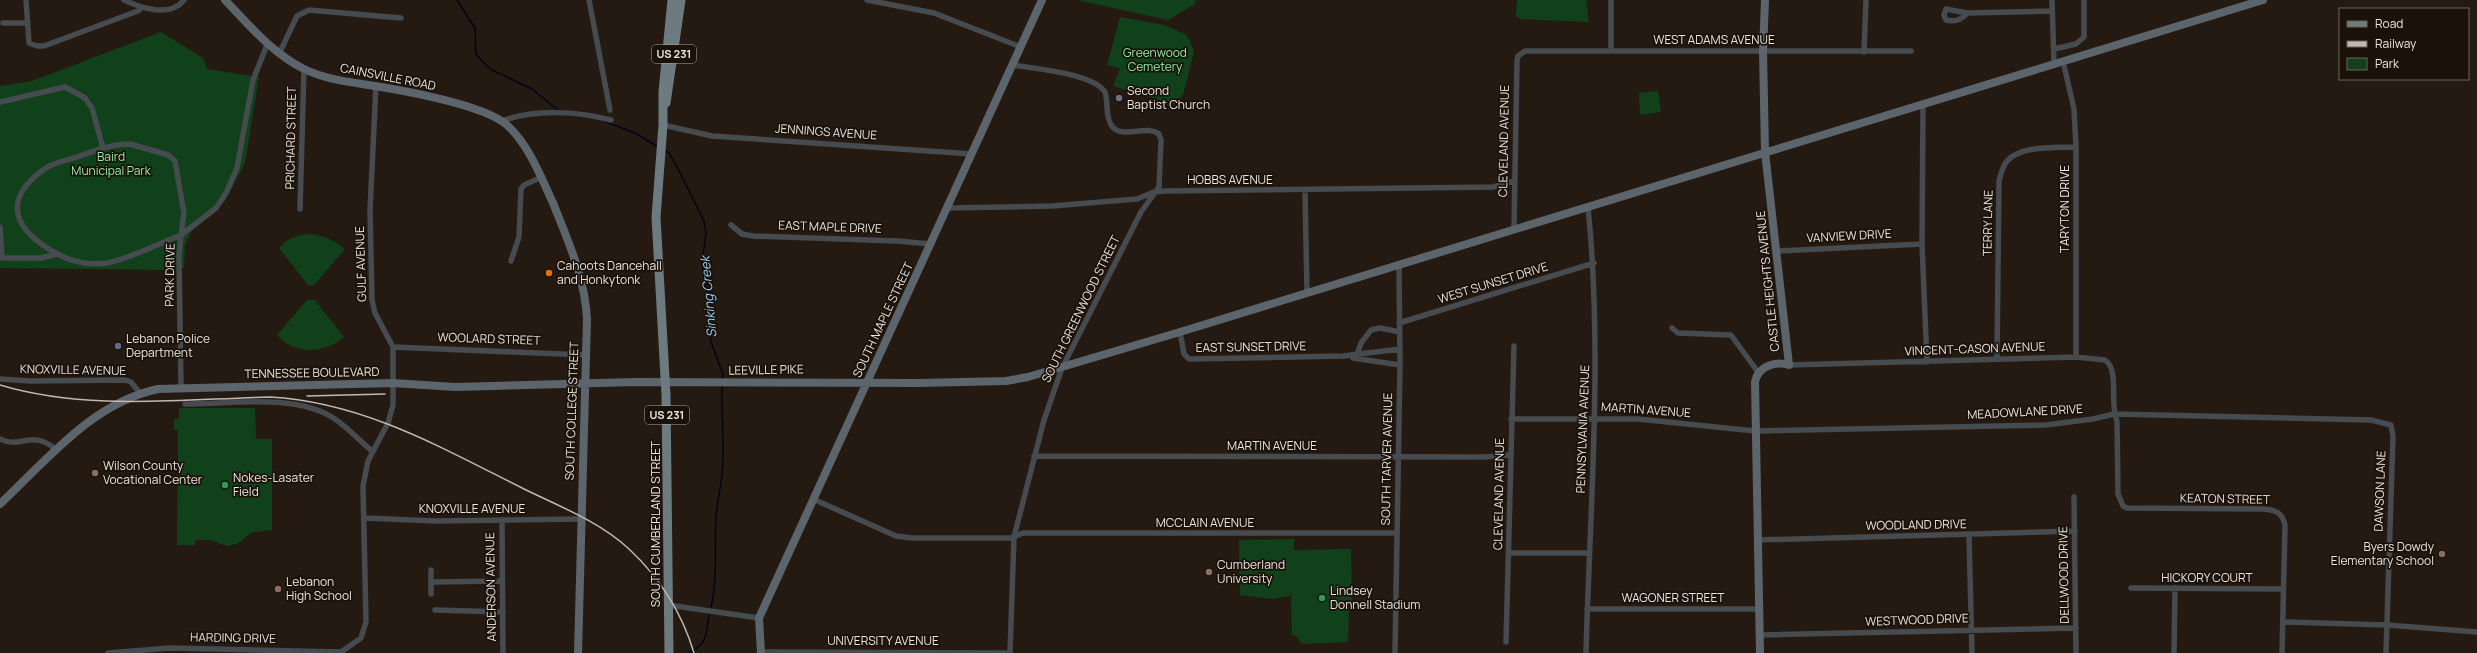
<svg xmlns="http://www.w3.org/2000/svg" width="2477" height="653" viewBox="0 0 2477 653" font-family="Manrope,sans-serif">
<rect width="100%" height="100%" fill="#241a12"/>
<!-- green -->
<path fill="#11411b" d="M1077,0H1196L1195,4L1168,20Z
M1517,0H1586L1589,22L1521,19L1516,16Z
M1120,17L1164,25L1187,35L1194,51L1184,92L1177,105L1113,86L1120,68L1107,65Z
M161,32L203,58L207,69L259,77L245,163L225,201L191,232L185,245L184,268L174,270L0,268V86L32,81Z
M1658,91L1661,112L1640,115L1639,93Z
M310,234C325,236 334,240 345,249L314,285H308L279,248C288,238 297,235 310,234Z
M307,300H315L344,337C325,354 294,355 277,335Z
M179,408H255L256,439H272V530L251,533L237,544L227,546L209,540H196L195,545H177L178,430H174V419H179Z
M1294,539V550L1351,549L1352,600L1349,610L1348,642L1302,644L1296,636L1292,635L1291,596L1293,590L1290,596L1272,599L1240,595L1239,540Z"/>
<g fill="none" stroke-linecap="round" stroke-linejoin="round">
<!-- stream -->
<path stroke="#000615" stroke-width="1.5" d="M457,0L475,28L476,54L490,69L532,89L559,111
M568,115L582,117
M601,120L635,133L657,146
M664,150L669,153L677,167L704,221L706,234L702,261L708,293L709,323L711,342L723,374L722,380
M711,607C718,577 714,549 716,519C716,504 721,489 722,474C725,444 721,415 722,386
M689,653C708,643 706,635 709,615"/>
<!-- street -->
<path stroke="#454b4e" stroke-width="5.5" d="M26,0L29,43L37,46H44L138,11L141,8
M124,0C141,8 170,18 184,0
M589,0L610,110
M867,0L934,13L1021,47
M2052,0L2054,63
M1967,13C1962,20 1954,22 1946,20L1944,15L1946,9L1967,13L2052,11
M3,23H27
M1611,49V0
M2054,49L2076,44L2084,37V0
M1864,52L1866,0
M279,54L297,16L309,10L401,18
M2063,61L2074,109L2076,147V357
M0,102L65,87L85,98L92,108L103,148
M1923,105L1922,244L1927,362
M502,121C535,109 577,111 611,120
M663,125L712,136L972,154
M130,144L168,155L175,161L184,213L181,235C158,244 132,258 107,263C86,266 67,261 49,249C10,225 5,196 46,168C55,162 69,160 80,156C97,150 112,144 130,144Z
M1305,190L1307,293
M948,208L1052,206L1137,199L1154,192L1165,191L1493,187L1514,181
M300,209L304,69
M731,225L742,234L753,236L897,241L931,244
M0,227L2,258H41L57,254
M1514,228L1517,61L1518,56L1525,51H1911
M1777,251L1922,244
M511,261L519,237L521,189L524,185L542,177
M1399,323L1594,263
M1672,328L1678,333L1731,335L1758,372
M1180,332L1184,354L1189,359L1343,356L1400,349
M393,347L585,355
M1353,358L1400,365
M1356,358L1361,343L1371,330L1380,328L1400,332
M1997,359L1999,181C2001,174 2002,167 2007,161C2021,145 2056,148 2076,147
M1789,365L2076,357L2105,360C2120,370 2109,404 2117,421L2118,494L2123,506L2127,508L2263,509C2275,510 2283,512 2285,526L2282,653
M0,379L30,381L125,380L131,382L140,393
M181,387L179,257L181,235L216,208L226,193L237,168L253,80L267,45
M185,404C230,404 296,393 335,419C348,428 360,441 372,451
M1511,419H1638L1755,431L2046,425L2093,419L2114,414L2371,420L2391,425L2393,437L2386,653
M0,439C22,450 30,428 57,450
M1034,456L1484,457L1510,455
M2074,497L2076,653
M813,499L896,536L912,538H1011L1023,533H1397
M364,518L436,521L581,519
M502,520L503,653
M1969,535L1972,653
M1757,540L2075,531
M1509,553H1589
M431,570V594
M432,582L502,581
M2131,588L2282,589
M668,605L759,618
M1587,609H1759
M435,610L503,612
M2283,622L2387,625L2477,632
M1759,635L2076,628
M1506,642L1514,346
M761,652L1005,653
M108,653L170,648L341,652L361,638L366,622L363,486L368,461L388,423L393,405V347L375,313L372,300L370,210L376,86
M1010,653L1014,537L1044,420L1062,368L1141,212L1159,187L1161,140L1159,134C1144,123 1116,144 1109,120C1106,111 1108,101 1105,92C1093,73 1035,69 1013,65
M1395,653L1400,365L1399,265
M1586,653C1590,504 1603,355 1588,207
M2174,653L2175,588"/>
<!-- secondary -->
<path stroke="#5c656b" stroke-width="8" d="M225,0C250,26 272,53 304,69C327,80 350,82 375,86C406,91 484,105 507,125C529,145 541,177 553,203C568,241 585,278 587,319L578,653
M0,504C47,460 92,403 158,389L393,383L455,387L635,382L920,383L1006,381L1028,377L1180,332L2263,0
M761,653L759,618L1042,0
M1760,653L1755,382C1758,366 1775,361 1789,365L1765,152L1763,51L1765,0"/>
<!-- primary -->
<path stroke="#6d7a80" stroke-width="9" d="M666,103L681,0
M669,653L666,395L656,217L663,125V92L672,0"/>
<!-- rail -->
<path stroke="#c0b8b3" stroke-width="1.5" d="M0,385C86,411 182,399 270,397C363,402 442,448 524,489C559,506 600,522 629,549C659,577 682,613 694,653
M307,396L385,394"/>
</g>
<!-- markers -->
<circle fill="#6b7280" stroke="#1a1109" stroke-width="1.5" cx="1119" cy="98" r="4"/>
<circle fill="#e8710a" stroke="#1a1109" stroke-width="1.5" cx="549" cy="273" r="4"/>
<circle fill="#5c6f8a" stroke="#1a1109" stroke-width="1.5" cx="118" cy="346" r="4"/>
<g fill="#8d6e63" stroke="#1a1109" stroke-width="1.5">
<circle cx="95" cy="473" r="4"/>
<circle cx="2442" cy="554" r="4"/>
<circle cx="1209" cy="572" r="4"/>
<circle cx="278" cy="589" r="4"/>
</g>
<g fill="#2e9e5b" stroke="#1a1109" stroke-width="1.5">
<circle cx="225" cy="485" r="4"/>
<circle cx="1322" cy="598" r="4"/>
</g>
<g text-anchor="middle" stroke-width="3.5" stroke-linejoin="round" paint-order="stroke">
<!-- shield labels -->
<g fill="#1a1109" stroke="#aca59f" stroke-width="1">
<rect x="652" y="45" width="44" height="18" rx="3"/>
<rect x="645" y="406" width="44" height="18" rx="3"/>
</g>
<g font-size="11" font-weight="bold" fill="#ebe4df">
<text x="674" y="58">US 231</text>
<text x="667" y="419">US 231</text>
</g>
<!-- street labels -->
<g font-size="12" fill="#ebe4df" stroke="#1a1109">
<text x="1714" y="44">WEST ADAMS AVENUE</text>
<text transform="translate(388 77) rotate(11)" y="4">CAINSVILLE ROAD</text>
<text transform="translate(826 132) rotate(4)" y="4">JENNINGS AVENUE</text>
<text transform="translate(291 138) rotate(-89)" y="4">PRICHARD STREET</text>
<text transform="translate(1504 141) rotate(-89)" y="4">CLEVELAND AVENUE</text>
<text x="1230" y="184">HOBBS AVENUE</text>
<text transform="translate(2065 209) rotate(-90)" y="4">TARYTON DRIVE</text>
<text transform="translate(1988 223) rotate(-89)" y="4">TERRY LANE</text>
<text transform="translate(830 227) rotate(2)" y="4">EAST MAPLE DRIVE</text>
<text transform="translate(1849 236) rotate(-3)" y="4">VANVIEW DRIVE</text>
<text transform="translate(361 264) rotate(-92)" y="4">GULF AVENUE</text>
<text transform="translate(170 275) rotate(-89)" y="4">PARK DRIVE</text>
<text transform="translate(1768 281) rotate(-96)" y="4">CASTLE HEIGHTS AVENUE</text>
<text transform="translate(1493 283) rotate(-17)" y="4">WEST SUNSET DRIVE</text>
<text transform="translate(1081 309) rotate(-64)" y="4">SOUTH GREENWOOD STREET</text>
<text transform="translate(883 320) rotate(-65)" y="4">SOUTH MAPLE STREET</text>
<text transform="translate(489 339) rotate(2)" y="4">WOOLARD STREET</text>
<text transform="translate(1251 347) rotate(-1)" y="4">EAST SUNSET DRIVE</text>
<text transform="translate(1975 349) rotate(-2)" y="4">VINCENT-CASON AVENUE</text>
<text transform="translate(73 370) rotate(1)" y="4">KNOXVILLE AVENUE</text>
<text transform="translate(766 370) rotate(-1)" y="4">LEEVILLE PIKE</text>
<text transform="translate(312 373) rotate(-1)" y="4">TENNESSEE BOULEVARD</text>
<text transform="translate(1646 410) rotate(4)" y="4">MARTIN AVENUE</text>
<text transform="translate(572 411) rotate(-88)" y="4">SOUTH COLLEGE STREET</text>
<text transform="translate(2025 412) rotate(-3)" y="4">MEADOWLANE DRIVE</text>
<text transform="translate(1583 429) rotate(-88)" y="4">PENNSYLVANIA AVENUE</text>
<text x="1272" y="450">MARTIN AVENUE</text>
<text transform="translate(1387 459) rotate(-89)" y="4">SOUTH TARVER AVENUE</text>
<text transform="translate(2380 491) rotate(-88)" y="4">DAWSON LANE</text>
<text transform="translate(1499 494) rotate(-89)" y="4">CLEVELAND AVENUE</text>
<text transform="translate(2225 499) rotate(1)" y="4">KEATON STREET</text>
<text x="472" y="513">KNOXVILLE AVENUE</text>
<text x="1205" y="527">MCCLAIN AVENUE</text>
<text transform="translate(656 524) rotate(-90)" y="4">SOUTH CUMBERLAND STREET</text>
<text transform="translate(1916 525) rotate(-1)" y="4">WOODLAND DRIVE</text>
<text transform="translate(2064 575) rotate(-91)" y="4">DELLWOOD DRIVE</text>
<text x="2207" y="582">HICKORY COURT</text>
<text transform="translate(491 587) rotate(-91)" y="4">ANDERSON AVENUE</text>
<text x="1673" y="602">WAGONER STREET</text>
<text transform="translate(1917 620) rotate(-2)" y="4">WESTWOOD DRIVE</text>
<text transform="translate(233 638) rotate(1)" y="4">HARDING DRIVE</text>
<text x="883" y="645">UNIVERSITY AVENUE</text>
</g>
<!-- park labels -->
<g font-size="12" fill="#92f09f" stroke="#1a1109">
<text x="1155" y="57">Greenwood<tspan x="1155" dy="14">Cemetery</tspan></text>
<text x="111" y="161">Baird<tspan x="111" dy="14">Municipal Park</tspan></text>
</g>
<!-- poi labels -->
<g font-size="12" fill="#ebe4df" stroke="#1a1109" text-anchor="start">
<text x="1127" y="95">Second<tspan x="1127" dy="14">Baptist Church</tspan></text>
<text x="557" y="270">Cahoots Dancehall<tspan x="557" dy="14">and Honkytonk</tspan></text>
<text x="126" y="343">Lebanon Police<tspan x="126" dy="14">Department</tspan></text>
<text x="103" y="470">Wilson County<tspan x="103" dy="14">Vocational Center</tspan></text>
<text x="233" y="482">Nokes-Lasater<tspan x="233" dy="14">Field</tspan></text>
<text x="2434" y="551" text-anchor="end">Byers Dowdy<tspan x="2434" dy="14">Elementary School</tspan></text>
<text x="1217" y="569">Cumberland<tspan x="1217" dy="14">University</tspan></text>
<text x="286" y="586">Lebanon<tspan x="286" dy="14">High School</tspan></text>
<text x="1330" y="595">Lindsey<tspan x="1330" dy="14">Donnell Stadium</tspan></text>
</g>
<!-- water labels -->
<g font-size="13" font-style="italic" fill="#93cff9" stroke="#1a1109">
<text transform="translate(708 297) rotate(-95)" y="5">Sinking Creek</text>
</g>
</g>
<!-- legend -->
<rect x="2339" y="8" width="130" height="72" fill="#1a1109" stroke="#6e655f"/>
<rect x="2347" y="21" width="20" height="6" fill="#6d7a80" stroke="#6e655f"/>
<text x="2375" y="28" font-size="12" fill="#ebe4df">Road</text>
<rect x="2347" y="41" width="20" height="6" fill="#c0b8b3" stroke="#6e655f"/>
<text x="2375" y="48" font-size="12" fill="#ebe4df">Railway</text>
<rect x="2347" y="58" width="20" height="12" fill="#11411b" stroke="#6e655f"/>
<text x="2375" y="68" font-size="12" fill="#ebe4df">Park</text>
</svg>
